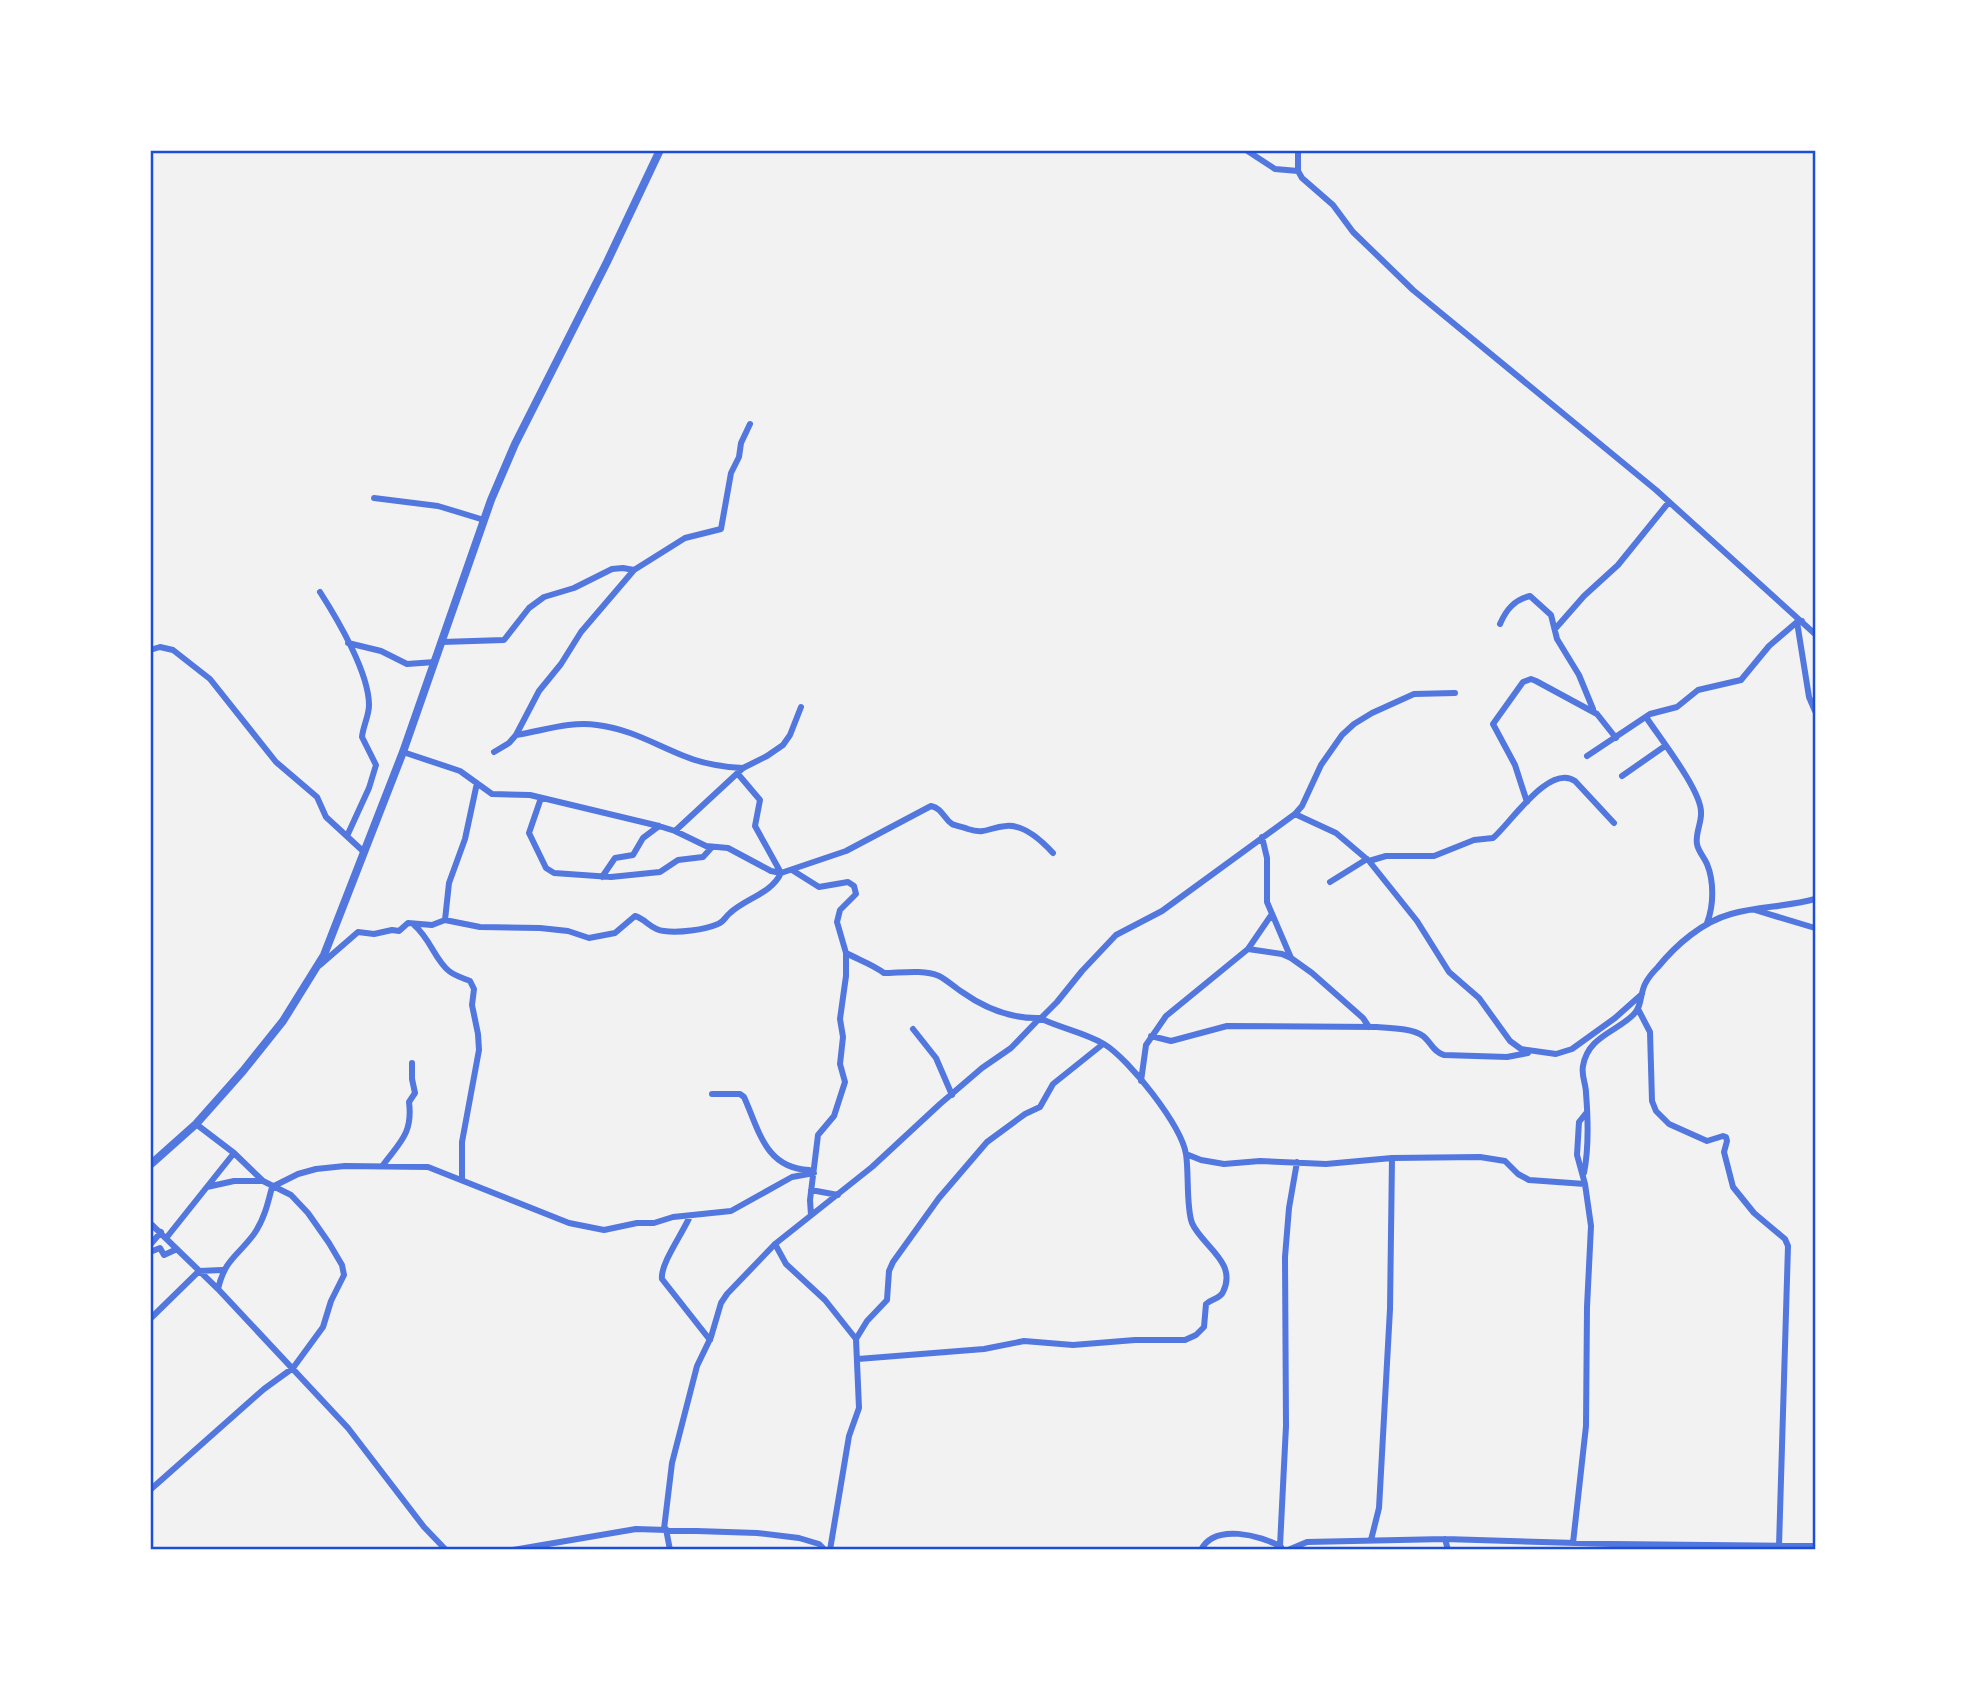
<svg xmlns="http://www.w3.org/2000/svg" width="1966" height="1700" viewBox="0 0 1966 1700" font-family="Helvetica,sans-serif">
<rect width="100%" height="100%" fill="#f2f2f2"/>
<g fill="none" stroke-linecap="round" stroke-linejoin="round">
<!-- minor -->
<path stroke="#5277de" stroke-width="6" d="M1246,150L1275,169L1298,171
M1298,150V171L1302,178L1333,205L1353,232L1413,290L1656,490L1815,634
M374,498L438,506L484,520
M320,592C338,620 369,673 369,705C369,716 363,726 362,737L376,765L369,788L347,836
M1797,622L1809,697L1815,711
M1500,624C1506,610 1514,600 1530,596L1551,615L1557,639L1579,675L1593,709
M1555,629L1584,596L1618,565L1669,502
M442,642L504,640L529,608L544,597L574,588L612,569L623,568L634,570
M348,643L381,651L407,664L435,662
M150,650L160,647L173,650L210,679L276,762L317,797L326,817L364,852
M1646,717C1659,737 1701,790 1701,812C1702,822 1695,833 1697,844C1698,851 1704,857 1707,864C1714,881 1714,905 1707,923
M516,735C543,731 569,721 597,725C630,729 654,744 684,756C703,764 723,767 743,768
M403,752L460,771L492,794L530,795L659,826L675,831L706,846L728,848L771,871L781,873L846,851L931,806C943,809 943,818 952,824C956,826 963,827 968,829C986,835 989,827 1006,826C1024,824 1042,841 1053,853
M494,752L509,743L516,735L539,691L561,664L581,632L634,570L685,538L721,529L731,473L739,457L741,443L750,424
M1587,756L1650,714L1677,707L1698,690L1741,680L1769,646L1797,622L1802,621
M1622,776L1665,746
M541,798L529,833L546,868L554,873L611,877L660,872L678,860L703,857L712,847
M1527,802L1515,765L1493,724L1523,682L1531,679L1536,681L1597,714L1616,738
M1295,814L1336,833L1369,861L1417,921L1449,972L1479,998L1510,1041L1521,1049L1556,1054L1572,1049L1615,1018L1642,994
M675,831L743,768L767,756L783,745L790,735L801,707
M1262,837L1267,858V902L1291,958
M1369,861L1386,856H1434L1474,840L1493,838C1510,824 1549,763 1575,781L1614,823
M792,870L819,887L848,882L854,886L856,894L840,910L837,922L846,953C859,960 872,964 884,973C900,973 923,969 939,976C947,980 954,987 962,992C986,1009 1011,1019 1040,1018
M602,877L615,858L633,855L643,838L659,826
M1330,882L1367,859
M1755,910L1815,928
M445,920L449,883L465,839L477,783
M414,925C430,938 435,960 449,971C455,976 463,978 470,981L474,989L472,1005L478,1034L479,1050L462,1142V1179
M1248,949L1282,954L1291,958L1312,973L1363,1018L1369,1027
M320,965L358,932L374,934L392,930L399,931L408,923L432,925L445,920L480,927L540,928L568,931L589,938L615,933L635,916C646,919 651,930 664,931C679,933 704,930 718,924C724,922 725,917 730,913C746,898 771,894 781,873L755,826L760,800L738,774
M1638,1009L1650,1032L1652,1101L1656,1111L1669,1124L1707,1141L1723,1136L1726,1137L1727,1141L1724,1152L1733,1187L1754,1213L1785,1239L1788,1246L1779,1546
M1039,1020L1057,1002L1082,971L1116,935L1162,911L1295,814L1302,806L1321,765L1342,735L1354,724L1372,713L1414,694L1455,693
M913,1029L936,1058L952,1095
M1151,1036L1171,1041L1227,1026L1377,1027C1390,1028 1412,1028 1423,1036C1431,1042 1433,1052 1444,1055L1507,1057L1528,1053
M1141,1081L1146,1045L1166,1016L1248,949L1272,914
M712,1094H740L744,1097C759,1130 765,1168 809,1170
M1186,1154L1201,1160L1224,1164L1260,1161L1326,1164L1392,1158L1480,1157L1505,1161L1518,1174L1529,1180L1585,1184
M383,1165C400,1142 413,1133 409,1102L415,1093L412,1079V1063
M1584,1173C1589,1148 1588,1118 1586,1093C1586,1084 1581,1075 1583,1066C1588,1036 1617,1032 1634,1014C1642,1006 1640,994 1645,984C1648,978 1653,972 1658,967C1676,945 1702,922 1731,914C1758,906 1788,907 1815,899
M207,1187L234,1181H263
M811,1190L838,1195
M811,1215L810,1200L818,1135L834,1116L845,1082L840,1064L843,1037L840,1019L846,976V953
M690,1216C683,1233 660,1264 662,1279L710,1340
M150,1223L218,1289L348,1428L424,1527L446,1550
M167,1237L234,1153
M775,1244L786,1264L825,1300L856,1339L859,1408L849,1436L830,1550
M150,1245L161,1232
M150,1252L160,1248L164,1255L177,1249
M218,1289C225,1259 237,1257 254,1234C264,1220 268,1203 272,1187L298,1174L316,1169L345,1166L428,1167L569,1223L604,1230L637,1223H654L673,1217L731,1211L792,1177L814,1173
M150,1319L199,1271L222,1270
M856,1339L867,1321L887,1300L889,1271L893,1262L939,1198L987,1142L1025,1114L1040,1107L1053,1084L1103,1044
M150,1490L264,1389L293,1368L323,1327L331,1301L344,1275L342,1265L329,1243L308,1213L291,1195L263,1181L234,1153L196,1124
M664,1529L672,1463L697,1366L711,1337L721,1303L727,1294L775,1244L872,1167L940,1104L982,1068L1011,1048L1038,1020H1044C1064,1029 1085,1033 1104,1044C1129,1059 1181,1125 1186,1154C1189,1173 1186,1207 1192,1223C1202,1246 1238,1262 1223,1292C1220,1299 1211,1299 1206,1304L1204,1327L1196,1335L1185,1340H1135L1073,1345L1024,1341L984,1349L858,1359
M666,1529L670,1550
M1445,1539L1448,1550
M1371,1540L1379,1508L1390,1309L1392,1158
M1573,1543L1586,1426L1587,1307L1591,1226L1585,1184L1577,1155L1579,1122L1587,1112
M1280,1546L1286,1426L1285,1257L1289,1208L1297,1162
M513,1550L636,1529L757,1533L799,1538L819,1544L825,1550
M1201,1550C1214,1523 1261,1535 1281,1547
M1288,1550L1307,1542L1445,1539L1611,1544L1815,1546"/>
<!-- tertiary -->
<path stroke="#5277de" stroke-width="8" d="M150,1165L196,1124L243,1071L283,1021L324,955L403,752L491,500L515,444L607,262L660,150"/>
</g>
<!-- border -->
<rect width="1966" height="1700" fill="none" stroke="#ffffff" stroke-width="304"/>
<rect x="152" y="152" width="1662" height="1396" fill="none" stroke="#1d4ed8" stroke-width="2.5"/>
</svg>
